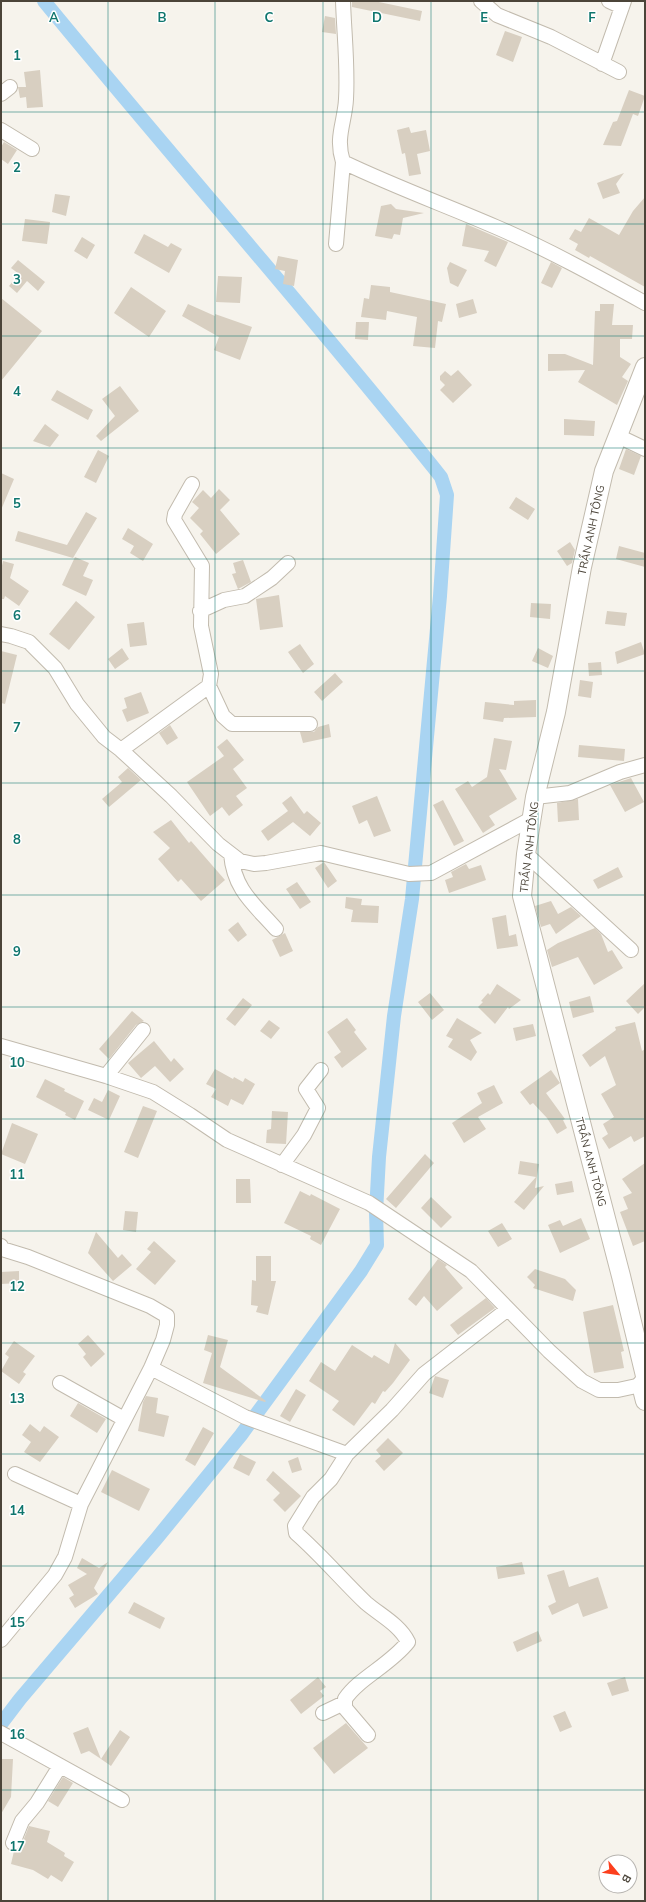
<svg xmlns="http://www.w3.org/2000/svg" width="646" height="1902" viewBox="0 0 646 1902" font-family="Mulish,sans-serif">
<rect width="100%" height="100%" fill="#f6f3ec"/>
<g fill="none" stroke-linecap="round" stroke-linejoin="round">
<!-- canal -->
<path stroke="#a9d4f2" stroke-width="14" d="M1,1724L20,1699L157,1538L241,1435L361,1271L377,1245L376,1212L379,1157L394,1016L412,899L440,596L447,495L441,477C312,315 175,161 44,1"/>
</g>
<!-- building -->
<path fill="#d8cfc1" d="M352,1H374L422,11L420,21L352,7Z
M325,16L335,18L336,34L322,32Z
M505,31L522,37L513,62L496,55Z
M40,70L43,107L27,108L26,97L20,98L18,87H26L24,72Z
M629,90L645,96L638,116L633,114L621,146L603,145L613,122L617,121Z
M409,127L411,133L426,130L430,151L417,154L421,174L409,176L405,153L402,154L397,130Z
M4,142L17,150L8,164L1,159V147Z
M624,173L616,184L620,193L603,199L597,183Z
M55,194L70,196L66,216L52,212Z
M645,197V287L590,256L589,258L575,250L578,244L569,239L575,229L581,232L589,218L619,235L633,211Z
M391,204L396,209L424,213L403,218L400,235L394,234L392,239L375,236L381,206Z
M25,219L50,222L47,244L22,241Z
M466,224L508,242L496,267L484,261L489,251L462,246Z
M144,234L168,247L171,243L182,249L169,273L134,253Z
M82,237L95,245L87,259L74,251Z
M278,256L298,260L294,286L283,284L285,271L275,269Z
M18,260L45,282L38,291L27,281L17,293L9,286L19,274L11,268Z
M450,262L467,270L458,287L450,283L447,268Z
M551,262L562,268L552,288L541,283Z
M218,276L242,277L240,303L216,302Z
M371,285L390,287V292L446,304L442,322L438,321L435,348L413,346L417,317L387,311L386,320L361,317L364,298L369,299Z
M131,287L166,311L149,337L114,313Z
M1,298L42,331L1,381Z
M473,299L477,313L459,318L456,304Z
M188,304L215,316V314L252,327L240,360L214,350L219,337L182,316Z
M600,304H614L612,325H633L632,339H620V357L631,364L622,377L628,381L617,405L578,382L585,370L548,371V354H565L593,365L595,311H600Z
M356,322H369L368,340L355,339Z
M458,370L472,385L453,403L440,390L445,385L440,380V376L445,371L451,376Z
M120,386L139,411L101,441L96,436L115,416L102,399Z
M57,390L93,410L88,420L51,400Z
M564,419L595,421L594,436L564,435Z
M45,424L59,435L50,447L33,441Z
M626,449L641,456L634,475L619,469Z
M98,450L109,456L96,483L84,477Z
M1,473L14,479L1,510Z
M219,489L230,500L220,510L240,534L216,554L200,534L203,531L190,518L199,508L192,502L203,490L211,498Z
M516,497L535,509L528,520L509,508Z
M86,512L97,518L73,558L15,541L18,531L67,545Z
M128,528L153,544L143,561L130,553L134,546L122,539Z
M570,542L575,550L572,563L567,566L557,551Z
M619,546L645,553V567L616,559Z
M75,557L89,563L83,576L93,580L86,596L62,585Z
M243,560L251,582L238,589L232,574L236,573L233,563Z
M3,561L14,564L10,578L29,591L19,606L5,596L4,599H1V570Z
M279,595L283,627L260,630L256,599Z
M76,601L95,617L69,650L49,634Z
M531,603L551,604L550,619L530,617Z
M607,611L627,613L625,626L605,624Z
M144,622L147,645L130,647L127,624Z
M641,642L645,654L617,664L615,652Z
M300,644L314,664L303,673L288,652Z
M122,648L129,659L115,669L108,659Z
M538,648L553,656L548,668L532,661Z
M1,651L17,655L5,704L1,703Z
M601,662L602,675L589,676L588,663Z
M335,673L343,682L322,701L314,692Z
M580,680L593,682L591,698L578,696Z
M141,692L149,713L127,722L122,710L127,708L124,698Z
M536,700V717L504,718L503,722L483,719L485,702L514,705V701Z
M329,724L331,737L303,743L300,732H314L318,727Z
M170,725L178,738L167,745L159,733Z
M494,738L512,741L506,770L499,769L517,799L489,816L495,825L483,833L455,789L468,781L472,787L487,777Z
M227,739L244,760L233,769L247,788L236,796L243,805L229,816L222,807L210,816L187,782L224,756L217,747Z
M579,745L625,749L624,761L578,757Z
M128,768L141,780L109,807L102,799L122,782L118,777Z
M631,778L644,802L625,812L610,785Z
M291,796L304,814L307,811L321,823L310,836L293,822L268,841L261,831L288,811L282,803Z
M377,796L391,831L374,837L367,820L359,824L352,806Z
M578,799L579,820L558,822L557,803Z
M443,800L464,841L454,846L433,805Z
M171,820L189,843L191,841L225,880L201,901L181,879L178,882L158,859L170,848L153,832Z
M324,862L337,881L328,888L315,868Z
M466,864L469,869L481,865L486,880L449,893L445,880L453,877L451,872Z
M618,867L623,877L598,889L593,880Z
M297,882L311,902L300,909L286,889Z
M346,897L362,899L361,905L379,906L378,923L351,922L353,910L345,908Z
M551,901L558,914L571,907L581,916L556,934L550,924L541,927L535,906Z
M506,915L509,936L516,934L518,946L497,949L492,918Z
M238,922L247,935L238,942L228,930Z
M595,928L601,934L608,952L612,950L623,968L594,985L578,957L552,967L547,950L558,943Z
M285,933L293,951L280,957L272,940Z
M645,983V1007L638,1014L626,1001Z
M497,984L521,1000L509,1009L508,1007L495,1024L478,1007L483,1002L481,1001L488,993L490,995Z
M430,993L444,1010L432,1020L418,1002Z
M590,996L594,1012L573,1018L569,1002Z
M243,998L252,1005L235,1026L226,1019Z
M132,1011L144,1021L136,1025L109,1059L99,1049Z
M347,1018L356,1030L354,1032L367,1049L342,1068L334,1057L341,1052L327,1032Z
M457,1018L482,1033L470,1040L477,1052L471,1061L448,1047L453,1039L446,1036Z
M269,1020L280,1028L271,1039L260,1031Z
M635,1022L642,1051L645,1049V1136L634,1142L631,1136L609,1149L602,1138L608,1134L603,1124L614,1117L601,1094L616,1085L605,1056L590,1067L582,1055L616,1030L615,1027Z
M533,1024L536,1036L516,1041L513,1028Z
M154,1041L171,1062L174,1058L184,1069L170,1082L155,1066L141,1078L128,1063Z
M215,1069L233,1079L234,1077L243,1082L245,1078L255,1084L243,1105L231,1099L228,1106L211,1097L216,1089L206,1084Z
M551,1070L560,1083L546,1093L565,1119L563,1120L567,1128L557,1134L547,1118L533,1103L530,1105L520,1092Z
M45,1079L65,1089L64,1091L84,1101L75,1120L65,1115L66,1113L36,1097Z
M494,1085L503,1103L478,1117L486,1129L464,1143L452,1123L482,1103L477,1093Z
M108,1090L120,1096L109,1120L88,1110L94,1098L102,1102Z
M143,1106L157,1111L138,1158L124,1152Z
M272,1111L288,1112L286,1144L266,1143L267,1130L271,1129Z
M12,1123L38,1134L25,1164L1,1154Z
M425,1154L434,1163L396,1208L386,1199Z
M520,1161L539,1164L535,1188L544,1186L524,1210L514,1202L536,1177L518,1174Z
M645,1163V1241L633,1246L620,1212L628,1209L623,1197L632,1193L622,1179Z
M236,1179H250L251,1203H236Z
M572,1181L574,1192L557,1195L555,1184Z
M300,1191L310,1196L311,1194L340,1209L321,1245L310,1239L311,1236L284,1223Z
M431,1197L452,1217L441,1228L421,1208Z
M125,1211L138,1212L136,1232L123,1230Z
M581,1218L590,1239L560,1253L548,1225L560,1220L563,1226Z
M502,1223L512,1239L498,1247L488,1231Z
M96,1232L118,1258L122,1254L132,1265L113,1281L88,1253Z
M154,1241L176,1261L155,1285L136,1269L151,1252L147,1249Z
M256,1256H271V1281H276L268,1315L256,1312L258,1306L251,1305L252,1280L256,1281Z
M438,1259L447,1265L445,1267L463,1288L437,1311L424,1296L416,1306L408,1299Z
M535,1269L565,1279L576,1290L573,1301L533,1288L535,1285L527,1277Z
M19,1271V1283L1,1284V1272Z
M486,1298L495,1308L458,1335L450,1325Z
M613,1305L624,1351L621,1352L624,1368L594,1373L583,1312Z
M88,1335L105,1354L91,1367L83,1357L86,1354L78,1344Z
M208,1335L228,1340L220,1367L266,1401L265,1402L203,1383L212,1353L204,1350Z
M14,1341L35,1356L23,1372L26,1374L19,1384L1,1371L9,1357L5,1354Z
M395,1343L410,1360L393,1383L385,1392L383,1391L375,1404L372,1402L354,1426L332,1410L339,1401L309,1381L321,1362L335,1371L352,1345L372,1358L374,1355L389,1364Z
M435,1376L449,1380L443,1398L429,1393Z
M296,1389L306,1395L290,1422L280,1416Z
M146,1396L158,1398L156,1413L169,1416L164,1437L138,1431L143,1402Z
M78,1403L106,1419L97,1433L70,1416Z
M30,1424L40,1432L44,1426L59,1437L40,1462L24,1452L31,1442L22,1435Z
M203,1427L214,1433L195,1466L185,1460Z
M388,1438L403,1453L384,1471L375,1461L381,1456L376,1450Z
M240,1454L256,1462L249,1476L233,1468Z
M298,1457L302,1470L292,1473L288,1461Z
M112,1470L150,1489L139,1511L101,1492Z
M273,1471L301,1496L285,1512L273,1500L280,1493L266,1480Z
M82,1558L99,1568L108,1562L94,1588L98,1594L75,1608L69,1598L74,1595L68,1585L87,1574L77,1568Z
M522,1562L525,1574L498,1579L496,1567Z
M564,1570L569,1587L598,1577L608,1608L583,1617L578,1603L552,1615L548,1606L556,1602L547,1575Z
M134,1602L165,1618L160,1629L128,1613Z
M538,1631L542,1641L517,1652L513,1642Z
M318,1677L326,1687L320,1691L324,1696L301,1714L290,1700Z
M625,1677L629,1691L612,1696L607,1683Z
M565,1711L572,1727L560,1732L553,1716Z
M346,1723L368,1748L334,1774L313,1748Z
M88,1727L101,1759L89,1751L81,1754L73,1733Z
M120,1730L130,1737L111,1766L101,1759Z
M1,1759H13L11,1797L1,1814Z
M63,1777L73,1783L58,1807L48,1801Z
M29,1826L50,1831L47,1842L65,1853L64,1856L74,1862L62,1882L51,1875L48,1879L33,1870L11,1864L14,1851L21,1846Z"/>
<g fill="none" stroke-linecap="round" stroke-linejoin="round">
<defs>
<path id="minor" d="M343,1C344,33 348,66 346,99C345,122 335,137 343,162C393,186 445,205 496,227C547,249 596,276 645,303
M481,1L497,15L551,37L619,72
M609,1L622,7
M602,64L624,1
M1,94L10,87
M1,130L32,149
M336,244L343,162
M618,436L645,449
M200,611L224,600L245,596L272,578L288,563
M1,634L11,636L29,642L55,668L77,704L104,737L121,750L171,796L218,844L240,861L254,864L266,863L321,853L409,874L431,873L531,819
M209,686L223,716L232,724H310
M121,750L209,686L211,674L201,626L202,566L174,520L175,514L192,484
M535,797L570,793L620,772L645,765
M231,854C234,890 254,904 276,929
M526,854L631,950
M1,1046L106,1076L153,1092L190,1115L227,1140L369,1203L471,1271L549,1351L582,1381L599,1390H618L641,1385
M106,1076L143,1030
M282,1165L304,1135L318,1108L306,1089L321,1070
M1,1246L2,1249L28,1257L150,1306L167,1316V1325L163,1340L151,1368L81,1504L65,1557L55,1575L1,1640
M151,1368L245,1417L347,1454
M60,1383L124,1419
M15,1474L81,1504
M323,1713L344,1703
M1,1733L122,1800
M368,1735L345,1708V1699C359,1678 390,1665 408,1642C400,1625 380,1615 366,1603C342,1580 321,1555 296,1533L295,1526L313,1497L331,1479L347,1454L392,1410L424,1374L508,1309
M13,1843L22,1821L37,1803L60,1766"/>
<path id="tertiary" d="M645,367L604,471L582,567L556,712L535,797L526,854L522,896L621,1276L645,1376
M645,1380L641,1385L645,1401"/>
</defs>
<!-- minor casing -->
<use href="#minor" stroke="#c2bbae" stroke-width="16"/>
<!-- tertiary casing -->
<use href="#tertiary" stroke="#c2bbae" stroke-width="20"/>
<!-- minor -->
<use href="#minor" stroke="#fff" stroke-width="14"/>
<!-- tertiary -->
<use href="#tertiary" stroke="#fff" stroke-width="18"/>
</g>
<!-- grid -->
<path fill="none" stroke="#0f766e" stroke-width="1" stroke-opacity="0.55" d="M108,1V1901M215,1V1901M323,1V1901M431,1V1901M538,1V1901M1,112H645M1,224H645M1,336H645M1,448H645M1,559H645M1,671H645M1,783H645M1,895H645M1,1007H645M1,1119H645M1,1231H645M1,1343H645M1,1454H645M1,1566H645M1,1678H645M1,1790H645"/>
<g text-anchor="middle" stroke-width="3" stroke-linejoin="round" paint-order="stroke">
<!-- street labels -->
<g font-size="11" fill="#4b4439" stroke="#fff">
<text transform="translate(591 530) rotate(-78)" y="4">TRẦN ANH TÔNG</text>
<text transform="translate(529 847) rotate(-83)" y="4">TRẦN ANH TÔNG</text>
<text transform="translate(591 1162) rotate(75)" y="4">TRẦN ANH TÔNG</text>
</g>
</g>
<g font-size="13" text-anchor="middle" font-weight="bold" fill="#0f766e" stroke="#fff" stroke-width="3" stroke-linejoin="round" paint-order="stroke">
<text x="54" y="22">A</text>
<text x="162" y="22">B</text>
<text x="269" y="22">C</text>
<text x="377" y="22">D</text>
<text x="484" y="22">E</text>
<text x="592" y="22">F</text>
<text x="17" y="60">1</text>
<text x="17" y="172">2</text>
<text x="17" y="284">3</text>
<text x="17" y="396">4</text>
<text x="17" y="508">5</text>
<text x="17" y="620">6</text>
<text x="17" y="732">7</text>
<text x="17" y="844">8</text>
<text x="17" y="956">9</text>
<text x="17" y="1067">10</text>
<text x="17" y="1179">11</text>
<text x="17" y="1291">12</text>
<text x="17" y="1403">13</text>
<text x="17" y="1515">14</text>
<text x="17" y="1627">15</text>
<text x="17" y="1739">16</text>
<text x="17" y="1851">17</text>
</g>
<!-- border -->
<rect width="646" height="1902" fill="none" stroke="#4b4439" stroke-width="4"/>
<!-- north arrow -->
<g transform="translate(618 1874) rotate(119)"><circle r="19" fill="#ffffff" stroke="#b7b4b0"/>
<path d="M0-3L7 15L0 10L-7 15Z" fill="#fc3f1d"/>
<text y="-6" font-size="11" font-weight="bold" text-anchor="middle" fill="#4b4439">B</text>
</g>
</svg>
